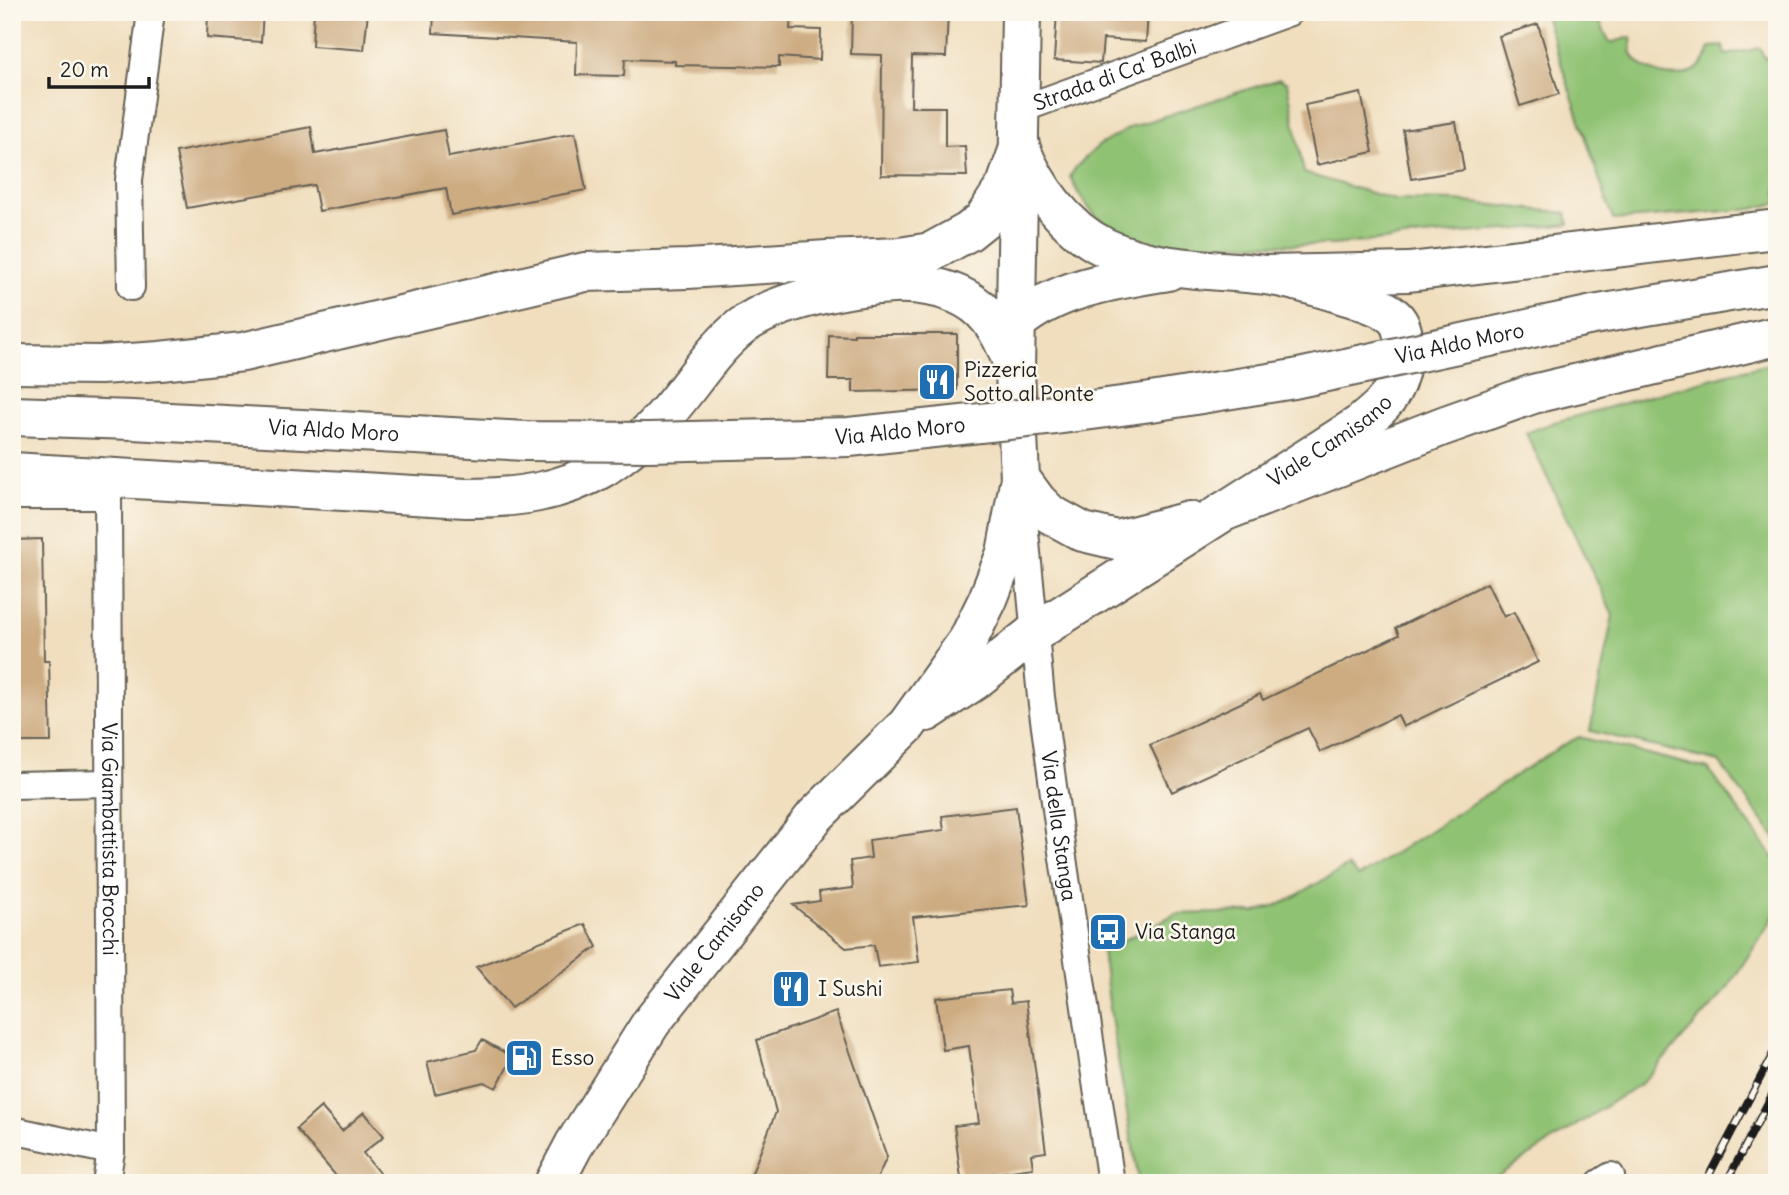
<svg xmlns="http://www.w3.org/2000/svg" width="1789" height="1195" viewBox="0 0 1789 1195" font-family="Delius,sans-serif">
<rect width="100%" height="100%" fill="#fbf7ec"/>
<filter id="ink" filterUnits="userSpaceOnUse"><feTurbulence type="fractalNoise" baseFrequency=".0143" numOctaves="2"/><feDisplacementMap in="SourceGraphic" scale="14" xChannelSelector="R" yChannelSelector="G"/><feConvolveMatrix kernelMatrix="1 2 1 2 8 2 1 2 1" color-interpolation-filters="sRGB"/></filter>
<filter id="wash" filterUnits="userSpaceOnUse"><feTurbulence type="fractalNoise" baseFrequency=".00686" numOctaves="4" result="noise"/><feDisplacementMap in="SourceGraphic" scale="28" xChannelSelector="R" yChannelSelector="G"/><feGaussianBlur stdDeviation="1.57" result="paint"/><feColorMatrix in="noise" values="0 0 0 0 0 0 0 0 0 0 0 0 0 0 0 0 0 1.4 0 .05"/><feComposite in="paint" operator="in"/></filter>
<g filter="url(#wash)">
<rect width="100%" height="100%" fill="#f0debe"/>
<!-- green -->
<path fill="#90c273" stroke="#566f48" stroke-width="2" d="M1544,12H1595L1610,43L1631,37C1632,42 1631,49 1632,53C1633,58 1639,63 1643,66C1668,82 1702,80 1710,47L1723,46L1725,55L1760,48L1765,59L1777,56V203L1752,209L1613,220Z
M1279,79L1287,83L1304,173L1395,200L1456,201L1567,213L1569,224L1520,229L1434,235L1333,245L1158,243C1115,235 1087,218 1070,176L1077,166L1098,146L1131,127Z
M1777,362V840L1719,762L1590,731L1613,615L1526,433L1555,422L1736,372Z
M1579,737L1708,769L1777,862V910L1770,923L1724,993L1643,1082L1487,1183H1139L1113,1030L1102,951L1175,914L1256,912L1283,903L1348,866L1358,877L1561,746Z"/>
<g id="blocks">
<!-- building -->
<path fill="#cdac82" d="M208,12H263L261,42L207,38Z
M314,12H368L364,50L312,46Z
M434,12H791L790,29L821,30L820,60L779,57V67L675,65V61L625,59L624,76L576,75L577,42L433,33Z
M852,12H948L946,57L912,56L911,107H945V147L965,146L967,176L881,175L882,55L851,54Z
M1057,12H1148L1146,42L1103,39L1101,63L1054,60Z
M1538,24L1559,94L1520,106L1499,36Z
M1361,93L1373,152L1317,165L1305,105Z
M1456,122L1464,170L1411,179L1403,130Z
M311,127L315,154L444,130L449,157L575,133L586,190L451,215L446,188L319,211L314,185L187,208L176,152Z
M854,334H957V390L853,392V380H828L829,335L854,336Z
M42,539L44,661H49L51,742H12V540Z
M1487,583L1504,617L1514,612L1538,662L1403,727L1398,715L1320,752L1308,728L1172,792L1150,745L1260,694L1263,700L1399,635L1396,628Z
M1016,807L1029,905L913,917L919,962L878,967L874,945L846,948L793,905L820,901L819,892L853,888L850,861L871,858L869,840L944,830L942,816Z
M585,924L597,947L511,1008L476,967Z
M1009,990L1011,1003L1026,1001L1046,1152L1031,1154L1033,1168L961,1178L954,1126L979,1123L969,1046L943,1050L936,998Z
M836,1012L887,1157L875,1183H748L776,1112L757,1040Z
M482,1040L513,1057L496,1088L484,1082L435,1094L427,1062L476,1050Z
M321,1107L342,1131L364,1112L384,1136L363,1153L387,1183H342L296,1129Z"/>
</g>
</g>
<g filter="url(#ink)">
<use href="#blocks" fill-opacity="0" stroke="#666055" stroke-width="2"/>
<g fill="none" stroke-linecap="round" stroke-linejoin="round">
<defs>
<g id="street">
<path id="s1" d="M1019,110L1290,12"/>
<path d="M131,287L129,180L151,12"/>
<path id="s2" d="M12,496H108L111,1151L106,1183"/>
<path id="s3" d="M1023,511L1041,697L1059,831L1111,1183"/>
<path d="M12,785L109,783"/>
<path d="M12,1130L111,1151"/>
<path d="M1600,1183L1611,1176"/>
</g>
<g id="secondary">
<path d="M1016,323C1058,287 1116,280 1168,271"/>
<path d="M1020,478L1037,501L1050,514L1083,532L1117,540L1189,521"/>
<path id="s4" d="M927,712L974,681L1034,633L1359,425C1386,404 1395,395 1402,361C1405,347 1405,326 1393,316C1382,306 1358,299 1344,295C1319,287 1292,279 1266,275C1209,268 1158,272 1104,247C1065,228 1035,186 1020,147"/>
<path id="s5" d="M554,1183L574,1145L651,1023L815,816L907,725L968,640L988,599L1006,553L1020,478L1015,372L1021,12"/>
</g>
<path id="primary" d="M1268,275L1409,272L1777,229
M12,364L100,365L160,361L243,352L585,272L688,269L827,260L900,257L931,252L968,232L983,220L1006,185L1020,145
M12,472L466,498C515,498 561,493 604,467C620,456 636,444 650,431C684,399 705,356 741,327C775,300 851,286 893,284C917,283 945,287 966,299C992,313 1007,345 1015,372
M1223,512L1443,426L1533,394L1777,336"/>
</defs>
<!-- street casing -->
<use href="#street" stroke="#666055" stroke-width="30"/>
<!-- secondary casing -->
<use href="#secondary" stroke="#666055" stroke-width="42"/>
<!-- primary casing -->
<use href="#primary" stroke="#666055" stroke-width="42"/>
<!-- street -->
<use href="#street" stroke="#fff" stroke-width="26"/>
<!-- secondary -->
<use href="#secondary" stroke="#fff" stroke-width="38"/>
<!-- primary -->
<use href="#primary" stroke="#fff" stroke-width="38"/>
<defs>
<path id="rail" d="M1705,1183L1777,1046
M1726,1183L1777,1085"/>
</defs>
<!-- rail casing -->
<use href="#rail" stroke="#1c1c1c" stroke-width="8"/>
<!-- rail -->
<use href="#rail" stroke="#fbf7ec" stroke-width="5" stroke-dasharray="16" stroke-linecap="butt"/>
<defs>
<g id="primary-bridge">
<path id="s6" d="M12,416L132,420L526,441L649,442L849,437L1055,415L1151,402L1294,379L1593,315L1777,284"/>
</g>
</defs>
<!-- primary-bridge casing -->
<use href="#primary-bridge" stroke="#666055" stroke-width="42" stroke-linecap="butt"/>
<!-- primary-bridge -->
<use href="#primary-bridge" stroke="#fff" stroke-width="38"/>
</g>
</g>
<!-- icons -->
<defs>
<symbol id="restaurant-square" viewBox="-11 -11 22 22"><rect x="-9" y="-9" width="18" height="18" rx="4" fill="#1f6fb2" stroke="#fbf7ec"/><path d="M-5-6h1v4h1v-4h1v4h1v-4h1v5L-1.5 .5V6h-2V.5L-5-1ZM5-6V6H3V1.5H1.5Q1.5-4 5-6Z" fill="#fff"/></symbol>
<symbol id="bus-square" viewBox="-11 -11 22 22"><rect x="-9" y="-9" width="18" height="18" rx="4" fill="#1f6fb2" stroke="#fbf7ec"/><path d="M-5-6H5V4H4V6H2V4H-2V6H-4V4H-5ZM-3.5-4V0h7V-4ZM-3.5 1.2v1.5H-2V1.2ZM2 1.2v1.5H3.5V1.2Z" fill="#fff"/></symbol>
<symbol id="fuel-square" viewBox="-11 -11 22 22"><rect x="-9" y="-9" width="18" height="18" rx="4" fill="#1f6fb2" stroke="#fbf7ec"/><path d="M-5.5-6h7V0h2V4h1.3V-2.5L3-4.5l.8-.8L6-3V5H2.5V1h-1V6h-7ZM-4.2-4.7v3.2H.2V-4.7Z" fill="#fff"/></symbol>
</defs>
<g fill-rule="evenodd">
<use href="#restaurant-square" x="915" y="360" width="44" height="44"/>
<use href="#bus-square" x="1086" y="910" width="44" height="44"/>
<use href="#restaurant-square" x="769" y="967" width="44" height="44"/>
<use href="#fuel-square" x="502" y="1036" width="44" height="44"/>
</g>
<g text-anchor="middle" stroke-width="5" stroke-linejoin="round" paint-order="stroke">
<!-- street labels -->
<g font-size="21" fill="#1c1c1c" stroke="#fbf7ec">
<text dy="7" stroke="none"><textPath href="#s1" startOffset="102">Strada di Ca' Balbi</textPath></text>
<text dy="7" stroke="none"><textPath href="#s6" startOffset="1456">Via Aldo Moro</textPath></text>
<text dy="7" stroke="none"><textPath href="#s6" startOffset="322">Via Aldo Moro</textPath></text>
<text dy="7" stroke="none"><textPath href="#s6" startOffset="889">Via Aldo Moro</textPath></text>
<text dy="7" stroke="none"><textPath href="#s4" startOffset="486">Viale Camisano</textPath></text>
<text dy="7" stroke="none"><textPath href="#s3" startOffset="317">Via della Stanga</textPath></text>
<text dy="7" stroke="none"><textPath href="#s2" startOffset="439">Via Giambattista Brocchi</textPath></text>
<text dy="7" stroke="none"><textPath href="#s5" startOffset="290">Viale Camisano</textPath></text>
</g>
<!-- poi labels -->
<g font-size="21" fill="#1c1c1c" stroke="#fbf7ec" text-anchor="start">
<text x="964" y="377">Pizzeria<tspan x="964" dy="24">Sotto al Ponte</tspan></text>
<text x="1135" y="939">Via Stanga</text>
<text x="818" y="996">I Sushi</text>
<text x="551" y="1065">Esso</text>
</g>
</g>
<!-- margin -->
<rect width="1789" height="1195" fill="none" stroke="#fbf7ec" stroke-width="42"/>
<!-- scale -->
<path d="M49 77v10h100v-10" fill="none" stroke="#1c1c1c" stroke-width="3.5"/>
<text x="60" y="77" font-size="21" fill="#1c1c1c" stroke="#fbf7ec" stroke-width="5" paint-order="stroke">20 m</text>
</svg>
